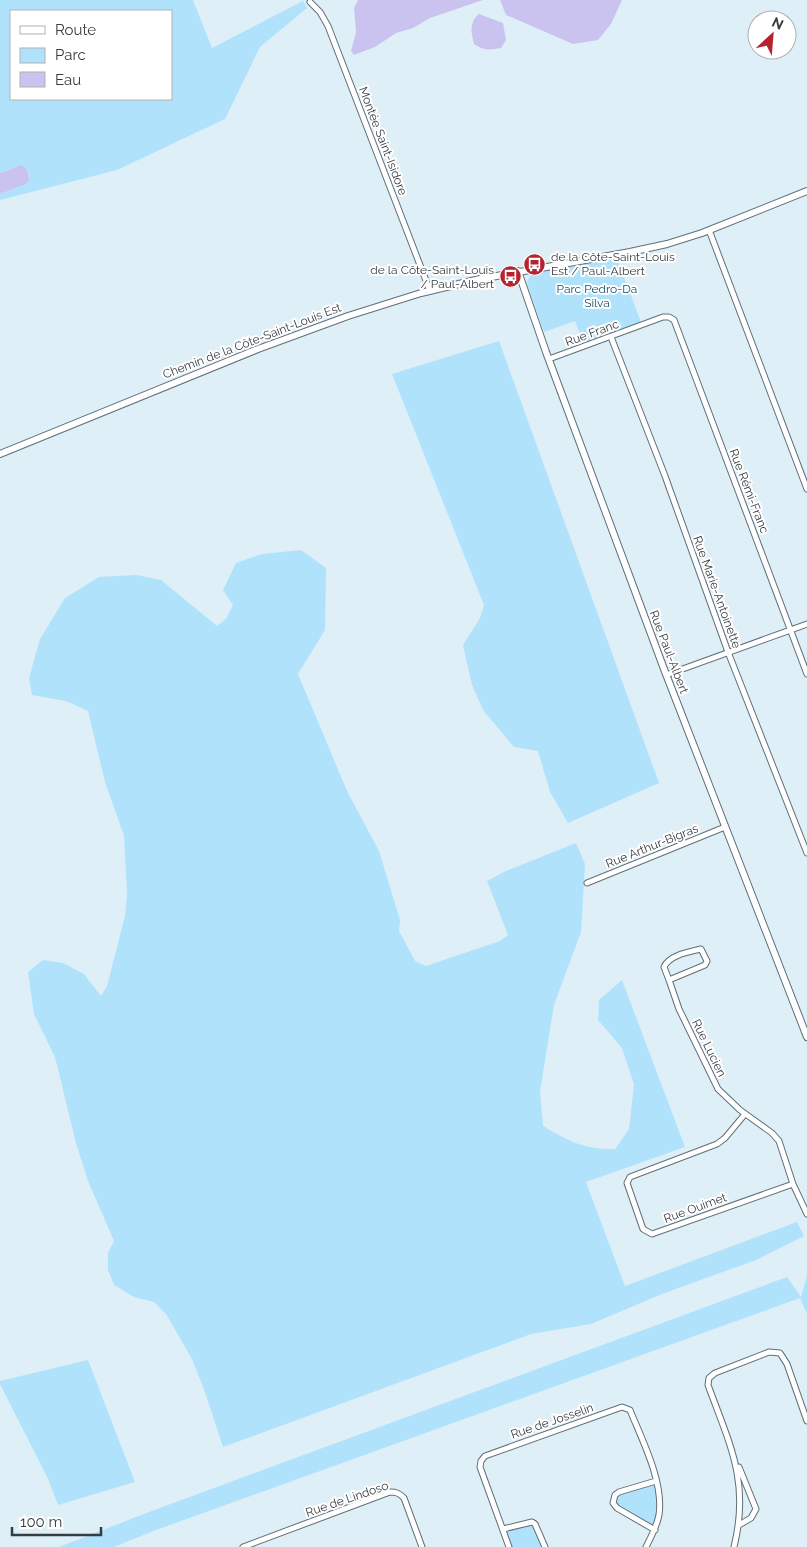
<svg xmlns="http://www.w3.org/2000/svg" width="807" height="1547" viewBox="0 0 807 1547" font-family="Raleway,sans-serif">
<rect width="100%" height="100%" fill="#deeff8"/>
<!-- green -->
<path fill="#b1e2fb" fill-rule="evenodd" d="M0,0H193L212,48L303,1L307,8L260,47L225,119L117,170L0,200V194L26,184L29,180C30,173 27,169 21,165L0,173ZM11,11H171V99H11Z
M617,259L641,322L584,344L575,321L544,332L528,287L527,282L529,277L535,272Z
M499,341L659,783L568,823L550,792L538,751L514,747L483,710L472,685L463,645L480,618L484,605L392,374Z
M301,550L326,568L325,630L298,674L347,791L379,851L400,920L399,931L415,961L426,966L500,941L508,935L487,881L506,871L576,843L585,864L581,932L554,1005L540,1091L543,1126C568,1141 586,1150 615,1149L629,1129L634,1084L622,1048L598,1020L599,1000L622,980L685,1147L586,1182L625,1286L797,1222L804,1236L756,1260L662,1294L591,1324L531,1334L223,1447L205,1392L192,1359L166,1314L154,1302L134,1297L114,1285L108,1270V1253L114,1241L88,1181L76,1143L55,1057L34,1014L28,972L43,960L63,963L84,974L101,996L107,986L125,916L127,894L124,836L105,782L88,711L66,701L32,695L29,678L40,639L65,598L99,577L136,575L161,580L217,626L226,619L233,605L223,590L236,563L262,554Z
M807,1276V1314L800,1298L156,1530L114,1547H59L149,1512L787,1277L801,1297Z
M88,1360L135,1482L58,1505L48,1479L0,1384V1381Z
M656,1481L659,1497L655,1530L617,1508L613,1499L615,1495Z
M532,1522L545,1547H509L503,1529Z"/>
<!-- water -->
<path fill="#cac3f0" d="M358,0H483L430,18L413,28L396,33L375,47L354,55L351,51L356,32L354,8Z
M500,0H622L611,24L598,40L573,44L506,15Z
M479,14L503,23L506,40L501,48C491,50 483,51 474,44C471,33 469,22 479,14Z
M21,165C27,167 29,174 29,180L26,184L0,194V173Z"/>
<g fill="none" stroke-linecap="round" stroke-linejoin="round">
<defs>
<path id="minor" d="M310,2L320,12L328,26L430,291
M709,230L807,489
M611,337L665,476L728,652L807,853
M549,359L663,317H669L674,320L807,674
M666,675L807,624
M587,883L725,827
M669,980L664,967C669,955 689,952 701,949L707,961L705,965L669,980L679,1009L718,1089L740,1110L772,1133L779,1141L793,1184L807,1214
M745,1114L725,1138L717,1144L630,1177L627,1183L643,1229L652,1234L793,1184
M739,1467L756,1509L751,1518L739,1525
M503,1529L532,1522L535,1524L545,1547
M655,1530L617,1508L613,1503L615,1495L619,1492L656,1481
M243,1547L390,1492C396,1492 399,1493 404,1498L422,1547
M509,1547L480,1467L481,1461L485,1456L622,1407L630,1410C642,1440 664,1482 659,1515C657,1526 651,1537 646,1547
M734,1547C750,1482 730,1445 708,1385L709,1378L715,1373L769,1352L780,1353L787,1364L807,1421"/>
<path id="tertiary" d="M518,271L546,352L664,669L807,1037
M0,454L258,349L348,316L421,293L480,279L630,252L667,244L702,233L807,191"/>
</defs>
<!-- minor casing -->
<use href="#minor" stroke="#606f77" stroke-width="7"/>
<!-- tertiary casing -->
<use href="#tertiary" stroke="#606f77" stroke-width="8"/>
<!-- minor -->
<use href="#minor" stroke="#fff" stroke-width="5"/>
<!-- tertiary -->
<use href="#tertiary" stroke="#fff" stroke-width="6"/>
</g>
<!-- icons -->
<defs>
<symbol id="bus-disc" viewBox="-11 -11 22 22"><circle r="9.5" fill="#b4232f" stroke="#fff"/><path d="M-5-6H5V4H4V6H2V4H-2V6H-4V4H-5ZM-3.5-4V0h7V-4ZM-3.5 1.2v1.5H-2V1.2ZM2 1.2v1.5H3.5V1.2Z" fill="#fff"/></symbol>
</defs>
<g fill-rule="evenodd">
<use href="#bus-disc" x="522" y="252" width="25" height="25"/>
<use href="#bus-disc" x="498" y="264" width="25" height="25"/>
</g>
<g text-anchor="middle" stroke-width="4" stroke-linejoin="round" paint-order="stroke">
<!-- street labels -->
<g font-size="12" fill="#363d40" stroke="#fff">
<text transform="translate(383 141) rotate(69)" y="4">Montée Saint-Isidore</text>
<text transform="translate(592 333) rotate(-20)" y="4">Rue Franc</text>
<text transform="translate(252 341) rotate(-21)" y="4">Chemin de la Côte-Saint-Louis Est</text>
<text transform="translate(749 491) rotate(69)" y="4">Rue Rémi-Franc</text>
<text transform="translate(717 592) rotate(70)" y="4">Rue Marie-Antoinette</text>
<text transform="translate(669 652) rotate(69)" y="4">Rue Paul-Albert</text>
<text transform="translate(652 846) rotate(-22)" y="4">Rue Arthur-Bigras</text>
<text transform="translate(709 1048) rotate(64)" y="4">Rue Lucien</text>
<text transform="translate(695 1208) rotate(-20)" y="4">Rue Ouimet</text>
<text transform="translate(552 1421) rotate(-19)" y="4">Rue de Josselin</text>
<text transform="translate(347 1499) rotate(-19)" y="4">Rue de Lindoso</text>
</g>
<!-- poi labels -->
<g font-size="12" fill="#363d40" stroke="#fff" text-anchor="start">
<text x="551" y="261">de la Côte-Saint-Louis<tspan x="551" dy="14">Est / Paul-Albert</tspan></text>
<text x="494" y="274" text-anchor="end">de la Côte-Saint-Louis<tspan x="494" dy="14">/ Paul-Albert</tspan></text>
</g>
<!-- park labels -->
<g font-size="12" fill="#11506a" stroke="#fff">
<text x="597" y="293">Parc Pedro-Da<tspan x="597" dy="14">Silva</tspan></text>
</g>
</g>
<!-- legend -->
<rect x="10" y="10" width="162" height="90" fill="#ffffff" stroke="#afb1b3"/>
<rect x="20" y="26" width="25" height="8" fill="#ffffff" stroke="#afb1b3"/>
<text x="55" y="35" font-size="15" fill="#363d40">Route</text>
<rect x="20" y="48" width="25" height="15" fill="#b1e2fb" stroke="#afb1b3"/>
<text x="55" y="60" font-size="15" fill="#363d40">Parc</text>
<rect x="20" y="72" width="25" height="15" fill="#cac3f0" stroke="#afb1b3"/>
<text x="55" y="85" font-size="15" fill="#363d40">Eau</text>
<!-- north arrow -->
<g transform="translate(772 35) rotate(26)"><circle r="24" fill="#ffffff" stroke="#afb1b3"/>
<path d="M0-4L9 19L0 12L-9 19Z" fill="#b4232f"/>
<text y="-8" font-size="14" font-weight="bold" text-anchor="middle" fill="#363d40">N</text>
</g>
<!-- scale -->
<path d="M12 1527v8h89v-8" fill="none" stroke="#363d40" stroke-width="2.5"/>
<text x="20" y="1527" font-size="15" fill="#363d40" stroke="#ffffff" stroke-width="4" paint-order="stroke">100 m</text>
</svg>
